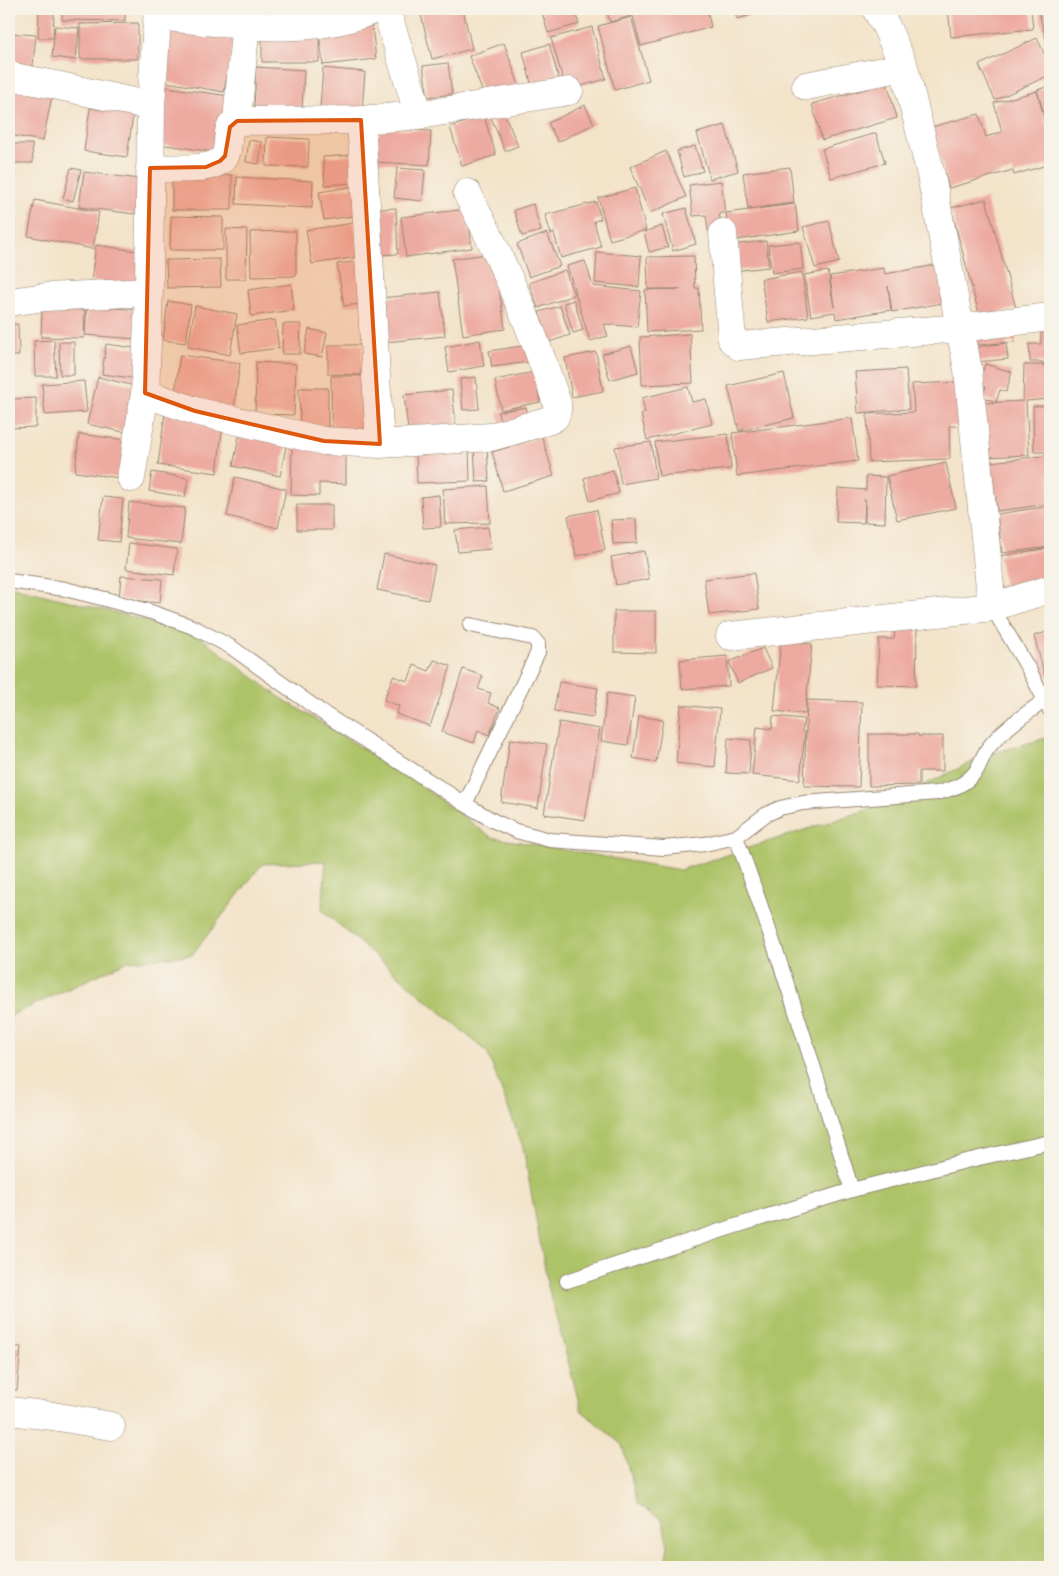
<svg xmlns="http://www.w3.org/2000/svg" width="1059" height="1576" viewBox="0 0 1059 1576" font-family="'Balsamiq Sans',sans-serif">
<rect width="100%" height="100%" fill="#f7f3e8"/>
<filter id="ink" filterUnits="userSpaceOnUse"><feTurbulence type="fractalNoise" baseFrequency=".02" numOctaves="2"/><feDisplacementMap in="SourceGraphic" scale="10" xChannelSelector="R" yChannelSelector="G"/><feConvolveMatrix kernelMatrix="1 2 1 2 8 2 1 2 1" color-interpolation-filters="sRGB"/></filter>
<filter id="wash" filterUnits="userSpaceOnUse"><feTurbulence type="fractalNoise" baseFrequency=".0096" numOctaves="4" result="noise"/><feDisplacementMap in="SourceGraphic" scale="20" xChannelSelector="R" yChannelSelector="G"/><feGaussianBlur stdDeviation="1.12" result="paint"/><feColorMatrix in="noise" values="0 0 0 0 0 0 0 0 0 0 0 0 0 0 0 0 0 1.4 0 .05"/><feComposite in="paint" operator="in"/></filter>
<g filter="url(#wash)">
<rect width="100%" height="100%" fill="#f3e3c9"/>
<!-- green -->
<path fill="#adc368" stroke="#747643" d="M9,586L193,632L278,696L409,777L491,837L680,870L885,804L984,756L1050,737V1567H664L668,1546L662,1519L638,1504L622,1445L581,1410L548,1286L523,1147L487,1052L322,910L326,861L262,864L192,955L128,961L12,1015L9,1022Z"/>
<g id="blocks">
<!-- building -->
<path fill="#edaaa0" d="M39,9H54L53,38H38Z
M62,9H125V21L62,20Z
M287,9H332L288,21Z
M431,9H463L472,49L432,59L420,11Z
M541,9H574L579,24L548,33Z
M606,9H629L631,16L610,22Z
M647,9H707L711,27L641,46L632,13Z
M734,9H773L737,19Z
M948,9H1031L1033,29L951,37Z
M1050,10V46L1048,47L1039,13Z
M631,17L649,80L615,90L598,26Z
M171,19L235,30L224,92L161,81Z
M138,23V59H80V24Z
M55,26L79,28L76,60L52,57Z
M372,26L376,59L323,65L319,32Z
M592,27L606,79L566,90L551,38Z
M262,31H319V62H262Z
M9,33L36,35L32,75L9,73Z
M1037,38L1050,66V75L995,100L979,65Z
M504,43L520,88L486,101L469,56Z
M549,44L561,87L534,95L523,52Z
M448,63L452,94L428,97L423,66Z
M256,67L304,70L302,111L254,109Z
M323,68L365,72L362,111L320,107Z
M887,83L897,118L822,140L812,104Z
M160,86L229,96L221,153L152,143Z
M1050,86V134L1037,90Z
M9,87L52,95L43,141L9,135Z
M1037,91L1050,140V164L1014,175L1013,170L949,188L932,127L979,114L986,137L1002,132L994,103Z
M585,105L594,124L558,142L548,123Z
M90,108L133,115L127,157L84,151Z
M503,110L518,146L505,151L490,115Z
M484,116L496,155L462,166L450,127Z
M725,125L738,171L710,179L697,133Z
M376,128L431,131L429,165L374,162Z
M876,133L885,163L831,178L822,149Z
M267,137L309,139L308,167L266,166Z
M249,140L262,142L259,164L246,162Z
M9,144H32L33,163H9Z
M695,146L703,171L684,177L677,151Z
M666,151L686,197L650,213L630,167Z
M354,155L356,183L325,185L323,157Z
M790,167L794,203L748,209L743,173Z
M71,168L81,170L73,201L63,198Z
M397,168L425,170L422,201L394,198Z
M84,172L140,179L135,214L79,207Z
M172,175H232V210H172Z
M237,177L313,181L312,208L236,204Z
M721,181L725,213H719L722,230L708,231L706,215L693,216L689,185Z
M356,186L360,215L324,220L319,192Z
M635,188L646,230L610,240L598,198Z
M986,199L1016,308L980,318L951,208Z
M35,200L99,212L93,249L28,236Z
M596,202L601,219L594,221L601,247L561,258L554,233L551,234L545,215Z
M533,204L541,231L522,236L514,210Z
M795,204L799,231L730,241L726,213Z
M396,208L398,254L377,255L374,209Z
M686,208L696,244L673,251L663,214Z
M467,209L472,248L406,257L401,217Z
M171,216L223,217V250H170Z
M829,221L839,262L815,268L803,227Z
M354,223L359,257L312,264L306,230Z
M662,226L668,247L649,252L644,232Z
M226,229L247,230L246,279H226Z
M296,231V276L251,277L250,232Z
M547,233L560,266L529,277L517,244Z
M766,241L769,267L732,271L729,245Z
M800,242L803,269L772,273L768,245Z
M96,245L144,252L140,288L91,281Z
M597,252L641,256L639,287L595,283Z
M494,253L505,329L463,335L452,259Z
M694,256L695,288H699L701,329L647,332L645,290L681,289H648L647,257Z
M220,259L221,287L167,288L166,260Z
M361,261L367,303L344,306L337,264Z
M585,261L593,286L641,291L637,327L604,324L608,336L590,341L567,266Z
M942,264L949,302L892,312L888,286L891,310L836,319L835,312L811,316L804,275L828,271L834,307L830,276L884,268L885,274Z
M565,270L574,295L538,308L529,283Z
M802,272L808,317L768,322L761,279Z
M291,284L294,310L251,316L248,290Z
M440,292L445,336L386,342L381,298Z
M574,300L583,330L573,333L564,303Z
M168,301L191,305L186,343L163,340Z
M87,306L140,310L137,339L85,335Z
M195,306L237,314L230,355L188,347Z
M560,306L570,335L549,342L539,312Z
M42,309L85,310L84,338L41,337Z
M1050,319V364H1043L1042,362H1030L1029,344H1041V320Z
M275,320L279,348L241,353L237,325Z
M18,324L19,356H9V325Z
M283,324H301L300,354H282Z
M1014,324L1015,342L977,345L975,328Z
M309,329L327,333L322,357L304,354Z
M690,334L693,383L642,385L640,337Z
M54,340L56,376H35L34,341Z
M480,340L484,366L449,372L445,347Z
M59,342H74V375H60Z
M1006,343L1008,359L977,362L976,347Z
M106,344L142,349L139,379L102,374Z
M328,345H362L361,375L328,374Z
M528,345L530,362L492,367L489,351Z
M631,346L638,372L610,380L602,354Z
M596,352L603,391L572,397L565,358Z
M180,355L240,363L234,409L174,401Z
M256,362L296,364L294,415L255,414Z
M985,364L1012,372L1006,392L1000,390L996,402L982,397L986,386L979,383Z
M1024,365H1045V367H1050V399L1026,401L1029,455L987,457L984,403L1023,401Z
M906,369L909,409L858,413L855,372Z
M534,372L540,402L501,410L495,380Z
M784,373L794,418L739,431L728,386Z
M331,376H373L374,435H332Z
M98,377L139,387L128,433L87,424Z
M476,377L479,409L463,410L460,379Z
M84,381L87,412L45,415L42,384Z
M959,382L961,426H949L950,459L869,462L867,414L914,412L912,384Z
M688,387L692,402L706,399L712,424L647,440L641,414L645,413L642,398Z
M299,388H328V427H300Z
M452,390L457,434L409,439L404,395Z
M36,398V427L9,428V399Z
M1033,406H1050V452H1034Z
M526,407L529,422L501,428L498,412Z
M165,413L223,421L217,473L158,465Z
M852,418L858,461L737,476L732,433Z
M241,427L288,437L280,476L233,466Z
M79,434L126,440L120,478L75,472Z
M728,434L731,469L659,476L655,442Z
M542,437L554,476L503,491L492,452Z
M651,442L656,478L621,484L615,447Z
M292,446L346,447V484L319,483V496L291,495Z
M487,447L489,481L476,482L474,448Z
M469,448L470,481L417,483L416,450Z
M1050,455V504L997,511L991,462Z
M946,463L956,508L897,520L887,476Z
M613,470L619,493L590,501L584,478Z
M152,472L188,478L185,497L149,491Z
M866,476L886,477L885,523L865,522V499L864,523L836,522L838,488L866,490Z
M235,477L286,489L278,528L227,516Z
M488,486L490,523L445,524L443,489Z
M439,495L441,527L423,528L421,497Z
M103,497L123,499L119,542L98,540Z
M129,502L185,508L181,544L126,538Z
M297,505H332V530H297Z
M1050,506V547L1002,553L997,514Z
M597,510L605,550L576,556L568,516Z
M636,519L637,543L613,544L611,520Z
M488,527L491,549L458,552L455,530Z
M129,543L177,549L174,575L126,569Z
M1050,548V584L1005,591L999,556Z
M644,551L649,579L616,585L611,557Z
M384,554L435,565L428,600L377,590Z
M754,573L759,609L709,615L704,579Z
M121,576L162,579L160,603L119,599Z
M614,611H656V653L614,652Z
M895,629H917L916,686L877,685L879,639H894Z
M1050,631V675L1045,676L1034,636Z
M781,640L812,644L805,714L774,711Z
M763,648L772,668L738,683L729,662Z
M727,656L729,686L682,689L680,660Z
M434,660L451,666L430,726L396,714L399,706L384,700L393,676L408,681L414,665L429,671Z
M463,669L483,676L478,689L491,693L488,703L500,708L489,735L478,730L474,743L442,732Z
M559,682L598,688L593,717L554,711Z
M607,693L635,697L628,745L601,741Z
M807,700L862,702L859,787L804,786Z
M681,705L720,709L715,767L676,763Z
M639,716L663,720L656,762L633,758Z
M773,716L804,719L802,732H805L800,780L752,775L757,727L772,729Z
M559,722L600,729L585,820L544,814Z
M869,734H918V736H943V771H919V785L869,786Z
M728,738L751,740L749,774L726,773Z
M510,739L547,744L538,808L501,802Z
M9,1346L21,1347L17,1390L9,1389Z"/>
</g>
</g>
<g filter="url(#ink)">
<use href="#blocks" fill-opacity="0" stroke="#978674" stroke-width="1"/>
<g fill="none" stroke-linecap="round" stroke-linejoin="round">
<defs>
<path id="lane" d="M9,581L65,589L105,599L151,612L193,627L231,647L323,713L465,804L494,821L516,831L550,840L664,848L705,844L736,837L765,815L780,808L803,803L937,793C952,789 966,785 976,771C981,763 983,754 989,747C1004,728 1026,714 1045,700
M992,607L1028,668L1050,710
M465,804L538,652V644L533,638L470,625
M736,837C779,953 815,1072 852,1190L966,1161L1050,1142
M567,1281L729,1228L852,1190"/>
<path id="street" d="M876,9L886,26L904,67L931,175L968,370L992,607
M158,16C229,23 307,39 375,9
M9,76L55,85L151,106
M806,86L904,67
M419,115L569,91
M361,120L419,115L386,9
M237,121L247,9
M150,168C167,168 215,173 225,156C231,145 224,127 237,121L361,120L380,444
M723,233L732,340L739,346L960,328L1050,317
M9,302L46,297L149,292
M145,393L195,411L324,441L380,444L491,437L550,420L555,417L557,411V403C533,331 503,260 467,193
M131,478L145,393L149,292L151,106L158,9
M730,636L992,607L1050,589
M9,1411L53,1416L111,1426"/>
</defs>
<!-- lane casing -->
<use href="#lane" stroke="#978674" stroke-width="16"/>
<!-- street casing -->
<use href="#street" stroke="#978674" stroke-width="29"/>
<!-- lane -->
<use href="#lane" stroke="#fff" stroke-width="14"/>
<!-- street -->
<use href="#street" stroke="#fff" stroke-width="28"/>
</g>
</g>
<!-- marked area -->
<path fill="#df570d" fill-opacity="0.2" stroke="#df570d" stroke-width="4" stroke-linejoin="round" d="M361,120L380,444L324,441L195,411L145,393L150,168L206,167L220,161L225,156L230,127L237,121Z"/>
<!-- margin -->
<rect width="1059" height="1576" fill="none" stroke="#f7f3e8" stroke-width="30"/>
</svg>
